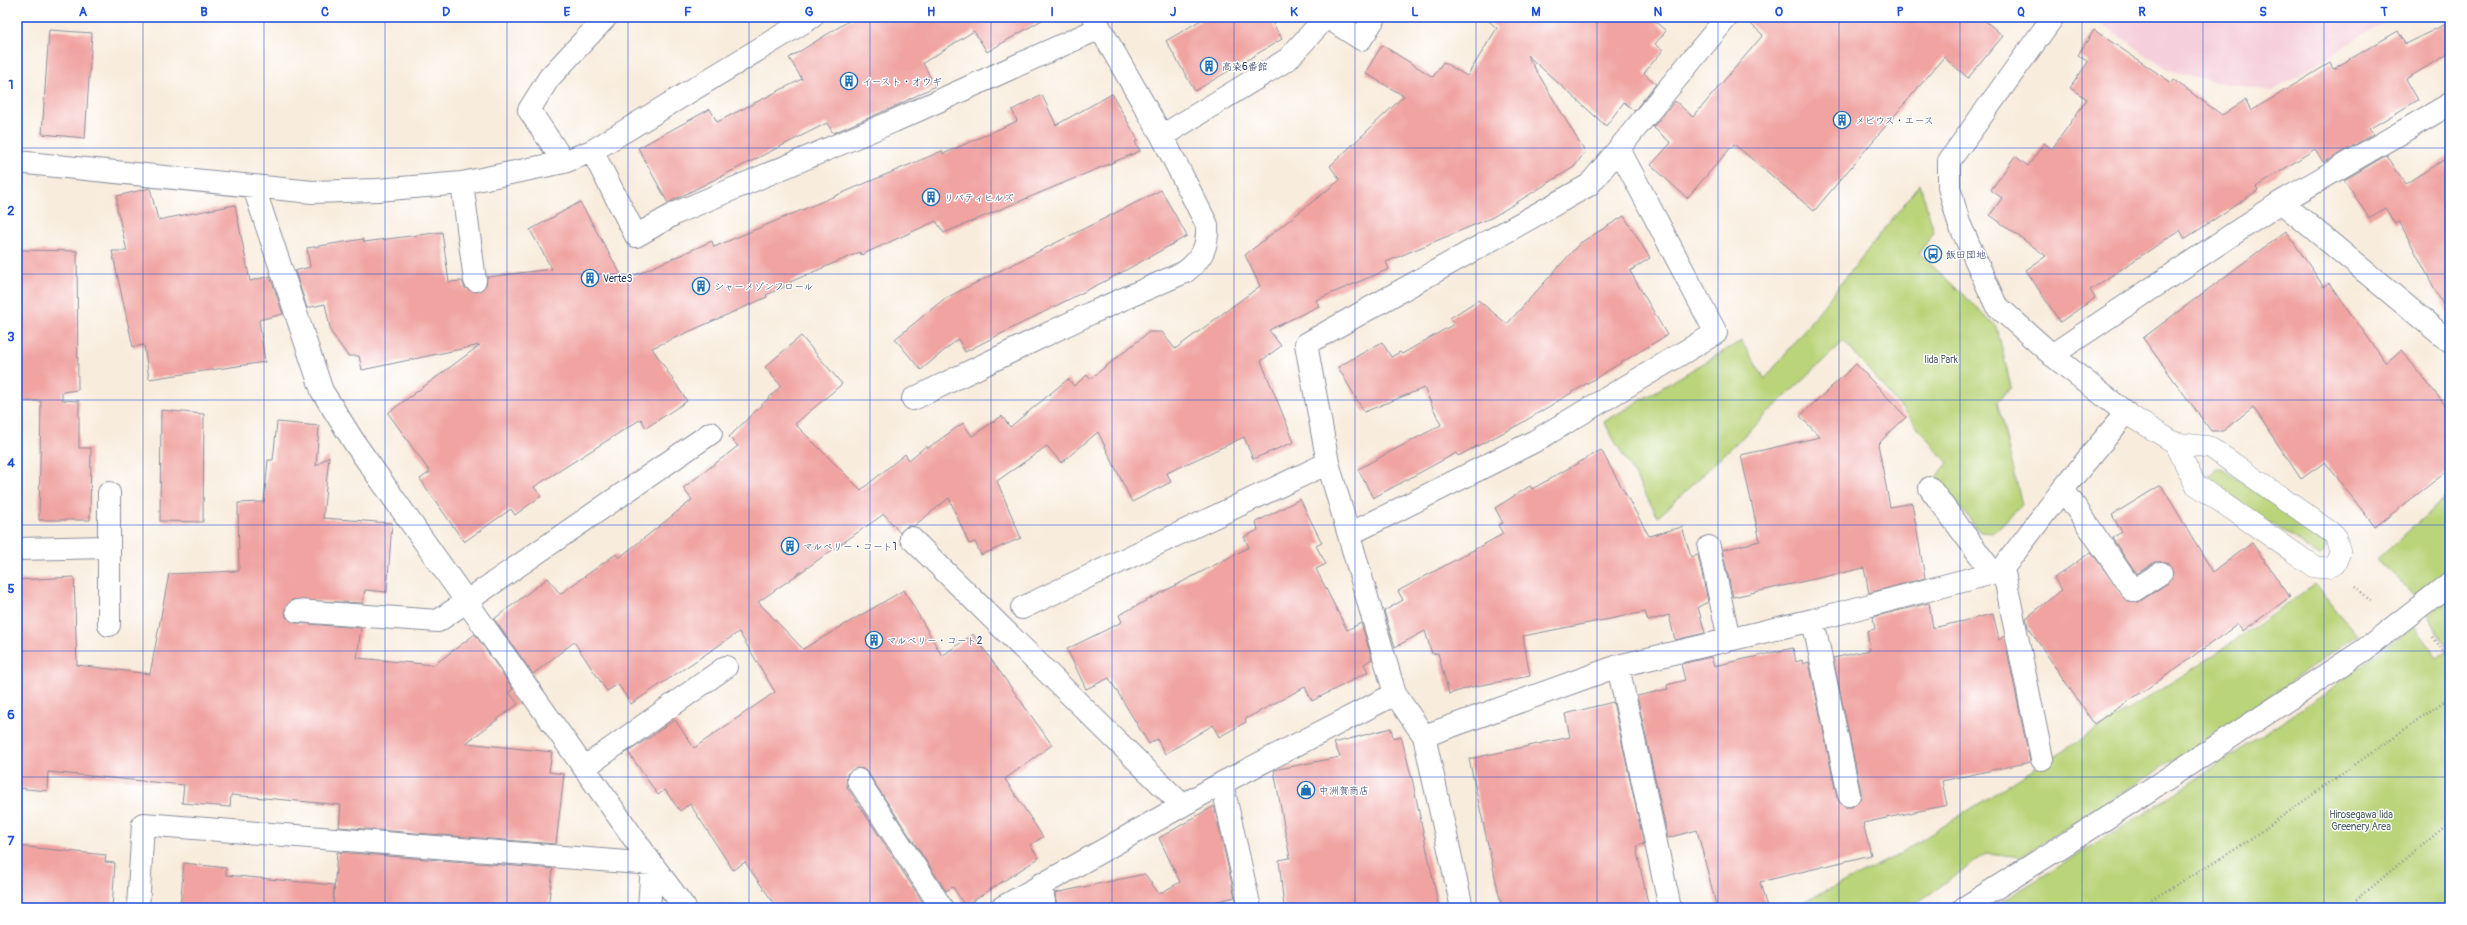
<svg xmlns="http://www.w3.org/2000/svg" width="2467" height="925" viewBox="0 0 2467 925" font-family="Pangolin,'Klee One',sans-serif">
<rect width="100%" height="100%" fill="#fff"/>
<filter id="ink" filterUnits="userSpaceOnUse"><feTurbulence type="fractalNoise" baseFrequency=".025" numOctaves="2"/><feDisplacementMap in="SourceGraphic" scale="8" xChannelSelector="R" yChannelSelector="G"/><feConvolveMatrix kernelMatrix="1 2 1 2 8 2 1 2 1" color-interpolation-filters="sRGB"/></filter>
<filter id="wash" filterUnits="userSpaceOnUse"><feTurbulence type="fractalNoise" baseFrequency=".012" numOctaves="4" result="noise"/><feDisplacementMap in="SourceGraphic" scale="16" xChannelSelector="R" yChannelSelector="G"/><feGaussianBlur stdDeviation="0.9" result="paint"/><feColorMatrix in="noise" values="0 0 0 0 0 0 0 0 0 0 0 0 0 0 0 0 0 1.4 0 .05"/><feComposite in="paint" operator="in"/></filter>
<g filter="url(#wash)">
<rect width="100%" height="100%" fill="#f8ecdc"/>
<!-- built -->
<path fill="#f5cfdb" d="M2092,17H2392L2272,91L2221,83L2168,70Z"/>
<!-- green -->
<path fill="#bad479" stroke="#6a826c" d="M1920,184L1934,232L1919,253L1997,327L2011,388L1997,401L2022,505L1994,532L1979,531L1936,477L1948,463L1844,341L1658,517L1604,422L1741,341L1765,379Z
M2216,468H2222L2326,543L2327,549L2321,555H2317L2211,482L2210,476Z
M2450,493V568L2415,596L2377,560Z
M2315,584L2357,635L2241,717L2021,857L1987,853L1917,903L1914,908H1791L1896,856L2207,660Z
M2450,598V908H1991L2139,817L2326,693L2414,625L2437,657L2448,649L2428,614Z"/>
<g id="blocks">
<!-- building -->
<path fill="#f0a3a0" d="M855,17H1047L987,52L974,31L923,63L935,86L894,107L833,133L827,123L668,203L638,148L710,109L717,122L802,79L789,58Z
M1206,17H1269L1282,39L1195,91L1166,41Z
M1484,17H1650L1666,31L1655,44L1663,50L1644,73L1656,84L1634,111L1624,102L1606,126L1527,55L1585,152L1574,167L1493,217L1386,262L1389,269L1316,300L1319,306L1269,330L1281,346L1261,361L1294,442L1253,459L1244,437L1167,473L1171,482L1132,502L1098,432L1061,463L1047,446L997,481L1021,538L981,555L975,542L969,544L949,498L914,526H907L900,533L884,514L758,602L803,649L904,590L942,656L973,634L1052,745L1005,779L1043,837L1030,845L1039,858L965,906L953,887L946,891L868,773L863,769L857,768L847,774V787L924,904L918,908H777L745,862L733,870L690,804L680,811L665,790L658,795L628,752L675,720L694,748L775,692L739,632L631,704L618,684L607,691L574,642L533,674L494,619L548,578L560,594L616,554L619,558L692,500L683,488L738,446L729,437L781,386L765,367L801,336L842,384L795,424L861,490L905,454L909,460L926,446L928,448L963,423L972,436L1002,416L1010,427L1068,379L1074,386L1087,375L1090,379L1149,332H1162L1175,349L1260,286L1245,255L1340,180L1330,166L1404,96L1365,73L1382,45L1433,77L1443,62L1467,76L1497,28Z
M1743,17H1981L2003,36L1968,78L1944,57L1814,211L1734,144L1687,198L1651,165L1671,143L1653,127L1675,101L1693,117L1763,35Z
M2450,22V53L2406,79L2418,100L2369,129L2373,134L2331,159L2323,162L2315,149L2256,187L2258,190L2185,239L2180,230L2090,290L2095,298L2060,322L2026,270L2046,256L1990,215L2002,198L1991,190L2015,156L2028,166L2044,143L2052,149L2087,99L2070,88L2088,62L2078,55L2094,30L2172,83L2174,80L2222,115L2245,100L2251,111L2330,63L2333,69L2398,31L2405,44Z
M49,30L92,33L85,138L42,134Z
M1112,94L1138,140L1135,142L1140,151L944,233L936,221L861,255L860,252L790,282L791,284L766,295L767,297L652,348L687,401L646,428L641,419L534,487L541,496L515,515L511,509L464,542L420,479L430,472L388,413L480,345L362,370L359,356H348L331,332L325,304L307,308L295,271L310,267L307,248L363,239L364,242L442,232L449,282L462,281L465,288L477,292L486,285L487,277L552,269L530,230L580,202L624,280L712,241L714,247L942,151L943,154L1017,121L1012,110L1042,95L1056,125Z
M2387,155L2405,184L2450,156V318L2399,221L2395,224L2385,208L2369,218L2344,180Z
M150,188L158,220L235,205L250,281L270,276L283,314L259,320L265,362L149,379L144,345L133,347L112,251H127L117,209V196Z
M1161,190L1187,236L1117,275L965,352L958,339L921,370L895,339L944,299Z
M1624,216L1650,258L1630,271L1667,335L1520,424L1458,456L1456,453L1373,498L1358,469L1441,425L1424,388L1364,412L1338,367L1382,342L1391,357L1400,352L1402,354L1454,324L1450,318L1478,300L1507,324L1580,243Z
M2286,231L2324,287L2329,283L2386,363L2401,350L2450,411V469L2375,527L2325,462L2301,479L2253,407L2223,431H2211L2143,338Z
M20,250L77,251L78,390L62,392V400L79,401V448H91L90,520H39L41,401H17Z
M1856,364L1906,417L1878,444L1890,507L1912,503L1925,578L1869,593L1864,568L1733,597L1722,550L1760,541L1741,455L1820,437L1800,416Z
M161,410L204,414L203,522L160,521Z
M277,422L319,426L316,466L329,456L323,518L392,523L387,592L365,590L363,603L292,600L285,610L286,617L296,623L361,628L357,658L434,665L475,634L513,689L509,692L518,704L466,743L552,752L549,772L564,774L556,844L339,827L341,805L231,795L230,807L182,803L184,785L48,772L47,791L17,788V580L74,577L77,665L150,674L169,574L239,571L238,503L264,502L268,460H273Z
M1601,450L1649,536L1682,527L1691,557L1698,555L1708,602L1698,607L1705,633L1675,640L1669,615L1648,621L1645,612L1523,636L1530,676L1471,687L1449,694L1438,653L1432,654L1425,631L1395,647L1384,611L1403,600L1398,591L1503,534L1498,525L1503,523L1495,508L1530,486L1532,489Z
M2161,485L2213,572L2252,543L2290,597L2243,631L2238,624L2157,682L2094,724L2028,627L2026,618L2062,590L2054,578L2091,552L2128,602H2139L2168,583L2173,572L2167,562H2155L2136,574L2112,538L2122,532L2112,515Z
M1300,499L1322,543L1316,546L1326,564L1316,569L1347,630L1361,623L1372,659L1364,664L1368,672L1312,701L1305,687L1245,719L1246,722L1219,737L1213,725L1165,754L1157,739L1149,744L1109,678L1086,689L1067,649L1122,622L1119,615L1249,547L1244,537L1258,530L1256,522Z
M1929,603L1933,628L1993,614L1999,640L2004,636L2030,762L1942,781L1947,805L1863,823L1871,855L1760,882L1767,908H1717L1697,830L1668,838L1637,696L1668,689L1667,685L1685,680L1681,664L1711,657L1714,666L1793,648L1796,662L1802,660L1803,664L1809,662L1837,798L1845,807H1852L1861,799V792L1833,658L1870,650L1867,631L1875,629L1873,617Z
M1613,702L1644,844L1637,846L1638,851L1637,852L1649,908H1502L1469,759L1570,737L1565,714Z
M1391,728L1393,738L1401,736L1413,783L1439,908H1284L1279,860L1290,858L1274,770L1340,757L1334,743Z
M1214,806L1235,897L1189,908H1057L1055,893L1145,874L1159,894L1180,882L1159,838Z
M17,846L106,855L105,862L115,863L112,908H17Z
M337,852L553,869L548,908H333Z
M184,863L226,868V875L334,885L333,908H180Z"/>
</g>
</g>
<g filter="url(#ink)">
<use href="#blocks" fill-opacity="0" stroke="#8a8e9d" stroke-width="1"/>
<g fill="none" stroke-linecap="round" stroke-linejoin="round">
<defs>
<path id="lane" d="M2126,413L2175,443L2210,447L2335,535L2340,552L2335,564L2327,568L2315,567L2195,484L2175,443"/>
<path id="street" d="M1327,17L1361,39L1375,17
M1162,136L1288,59L1326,17
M592,151L636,236L676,213L894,121L1100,28L1094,17
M17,162L312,192L377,190L462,183L564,162L592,151L812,17
M564,162L529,110L549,78L606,17
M462,183L475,280
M254,188L322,391L356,445L652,864L649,908
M2281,202L2450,342
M2052,355L2281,202L2450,104
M913,399L1091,313L1185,272C1203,258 1208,246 1207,225L1162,136L1100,28
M1930,488L1993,573
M2063,489L2133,591L2161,573
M1350,534L1535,441L1716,333L1619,149
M911,538L1182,805
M1709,547L1729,639
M17,549L108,547
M2003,568L2042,759
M1022,608L1328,463
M297,611L438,621L711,433
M1813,620L1849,795
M109,625V493
M1618,666L1670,908
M1395,694L1424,736L1618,666L1813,620L1993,573L2003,568L2063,489L2126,413
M1424,736L1462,908
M585,767L726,667
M858,780L942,908
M1222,783L1250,908
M1041,884L1045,908
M138,908L143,824L652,864L685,908
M1001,908L1222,783L1395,694L1328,463L1306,344L1589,185L1727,17
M1964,908L2099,823L2364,650L2450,583"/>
<path id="secondary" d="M2053,17L1949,161V187L1959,223L1996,305L2052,355L2126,413"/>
</defs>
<!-- lane casing -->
<use href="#lane" stroke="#8a8e9d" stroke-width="22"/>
<!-- street casing -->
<use href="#street" stroke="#8a8e9d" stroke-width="24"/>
<!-- secondary casing -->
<use href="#secondary" stroke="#8a8e9d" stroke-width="24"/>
<!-- path -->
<path stroke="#8a8e9d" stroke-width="2.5" stroke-dasharray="1 3" stroke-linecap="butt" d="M2356,586L2372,603
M2433,637L2450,661
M2138,908L2239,847L2450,697
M2347,908L2450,821"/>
<!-- lane -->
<use href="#lane" stroke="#fff" stroke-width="21"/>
<!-- street -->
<use href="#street" stroke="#fff" stroke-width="22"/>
<!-- secondary -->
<use href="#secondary" stroke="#fff" stroke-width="22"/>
</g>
</g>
<!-- grid -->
<path fill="none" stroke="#1d4ed8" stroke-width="1" stroke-opacity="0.55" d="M143,17V908M264,17V908M385,17V908M507,17V908M628,17V908M749,17V908M870,17V908M991,17V908M1112,17V908M1234,17V908M1355,17V908M1476,17V908M1597,17V908M1718,17V908M1839,17V908M1960,17V908M2082,17V908M2203,17V908M2324,17V908M17,148H2450M17,274H2450M17,400H2450M17,525H2450M17,651H2450M17,777H2450"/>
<!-- icons -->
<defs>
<symbol id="building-ring" viewBox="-11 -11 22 22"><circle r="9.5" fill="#fff" stroke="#1f6fb2" stroke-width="1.5"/><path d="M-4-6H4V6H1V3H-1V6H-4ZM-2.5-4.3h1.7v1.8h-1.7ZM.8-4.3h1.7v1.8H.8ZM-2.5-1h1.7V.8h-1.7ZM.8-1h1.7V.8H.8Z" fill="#1f6fb2"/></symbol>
<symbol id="bus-ring" viewBox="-11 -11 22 22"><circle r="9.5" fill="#fff" stroke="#1f6fb2" stroke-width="1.5"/><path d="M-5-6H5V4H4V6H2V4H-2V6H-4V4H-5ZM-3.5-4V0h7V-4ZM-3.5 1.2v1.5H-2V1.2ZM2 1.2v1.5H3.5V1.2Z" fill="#1f6fb2"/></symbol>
<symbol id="shop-ring" viewBox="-11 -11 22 22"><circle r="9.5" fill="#fff" stroke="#1f6fb2" stroke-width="1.5"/><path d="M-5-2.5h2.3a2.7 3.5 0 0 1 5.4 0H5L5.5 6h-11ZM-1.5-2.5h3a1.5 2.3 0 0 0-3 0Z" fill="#1f6fb2"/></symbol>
</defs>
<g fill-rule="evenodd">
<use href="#building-ring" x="1199" y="56" width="20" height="20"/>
<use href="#building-ring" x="839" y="71" width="20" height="20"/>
<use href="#building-ring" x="1832" y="110" width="20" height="20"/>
<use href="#building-ring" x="921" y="187" width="20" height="20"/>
<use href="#bus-ring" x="1923" y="244" width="20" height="20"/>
<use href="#building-ring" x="580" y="268" width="20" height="20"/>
<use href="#building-ring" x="691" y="276" width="20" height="20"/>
<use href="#building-ring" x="780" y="536" width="20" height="20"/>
<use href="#building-ring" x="864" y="630" width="20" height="20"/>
<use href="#shop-ring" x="1296" y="780" width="20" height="20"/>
</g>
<g text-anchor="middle" stroke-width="3" stroke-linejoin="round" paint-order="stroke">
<!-- poi labels -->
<g font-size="10" fill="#1b2f5e" stroke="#fff" text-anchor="start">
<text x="1222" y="70">高染6番館</text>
<text x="862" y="85">イースト・オウギ</text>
<text x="1855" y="124">メビウス・エース</text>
<text x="944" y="201">リバティヒルズ</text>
<text x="1946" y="258">飯田団地</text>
<text x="603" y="282">VerteS</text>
<text x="714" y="290">シャーメゾンフロール</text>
<text x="803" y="550">マルベリー・コート1</text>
<text x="887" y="644">マルベリー・コート2</text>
<text x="1319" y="794">中洲賀商店</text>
</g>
<!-- park labels -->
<g font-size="10" fill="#4b6166" stroke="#fff">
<text x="1941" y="363">Iida Park</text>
<text x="2361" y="818">Hirosegawa Iida<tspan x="2361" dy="12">Greenery Area</tspan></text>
</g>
</g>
<!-- margin -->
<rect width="2467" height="925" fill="none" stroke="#fff" stroke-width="44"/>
<rect x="22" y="22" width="2423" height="881" fill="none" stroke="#1d4ed8" stroke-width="1.5"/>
<g font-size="13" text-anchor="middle" font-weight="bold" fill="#1d4ed8">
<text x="83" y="16">A</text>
<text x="204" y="16">B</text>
<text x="325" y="16">C</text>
<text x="446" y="16">D</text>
<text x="567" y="16">E</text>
<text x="688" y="16">F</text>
<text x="809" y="16">G</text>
<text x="931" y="16">H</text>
<text x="1052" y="16">I</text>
<text x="1173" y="16">J</text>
<text x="1294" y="16">K</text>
<text x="1415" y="16">L</text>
<text x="1536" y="16">M</text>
<text x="1658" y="16">N</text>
<text x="1779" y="16">O</text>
<text x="1900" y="16">P</text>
<text x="2021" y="16">Q</text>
<text x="2142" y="16">R</text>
<text x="2263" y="16">S</text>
<text x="2384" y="16">T</text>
<text x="11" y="89">1</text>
<text x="11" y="215">2</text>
<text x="11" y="341">3</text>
<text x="11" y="467">4</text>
<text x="11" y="593">5</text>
<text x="11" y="719">6</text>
<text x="11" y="845">7</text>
</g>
</svg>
